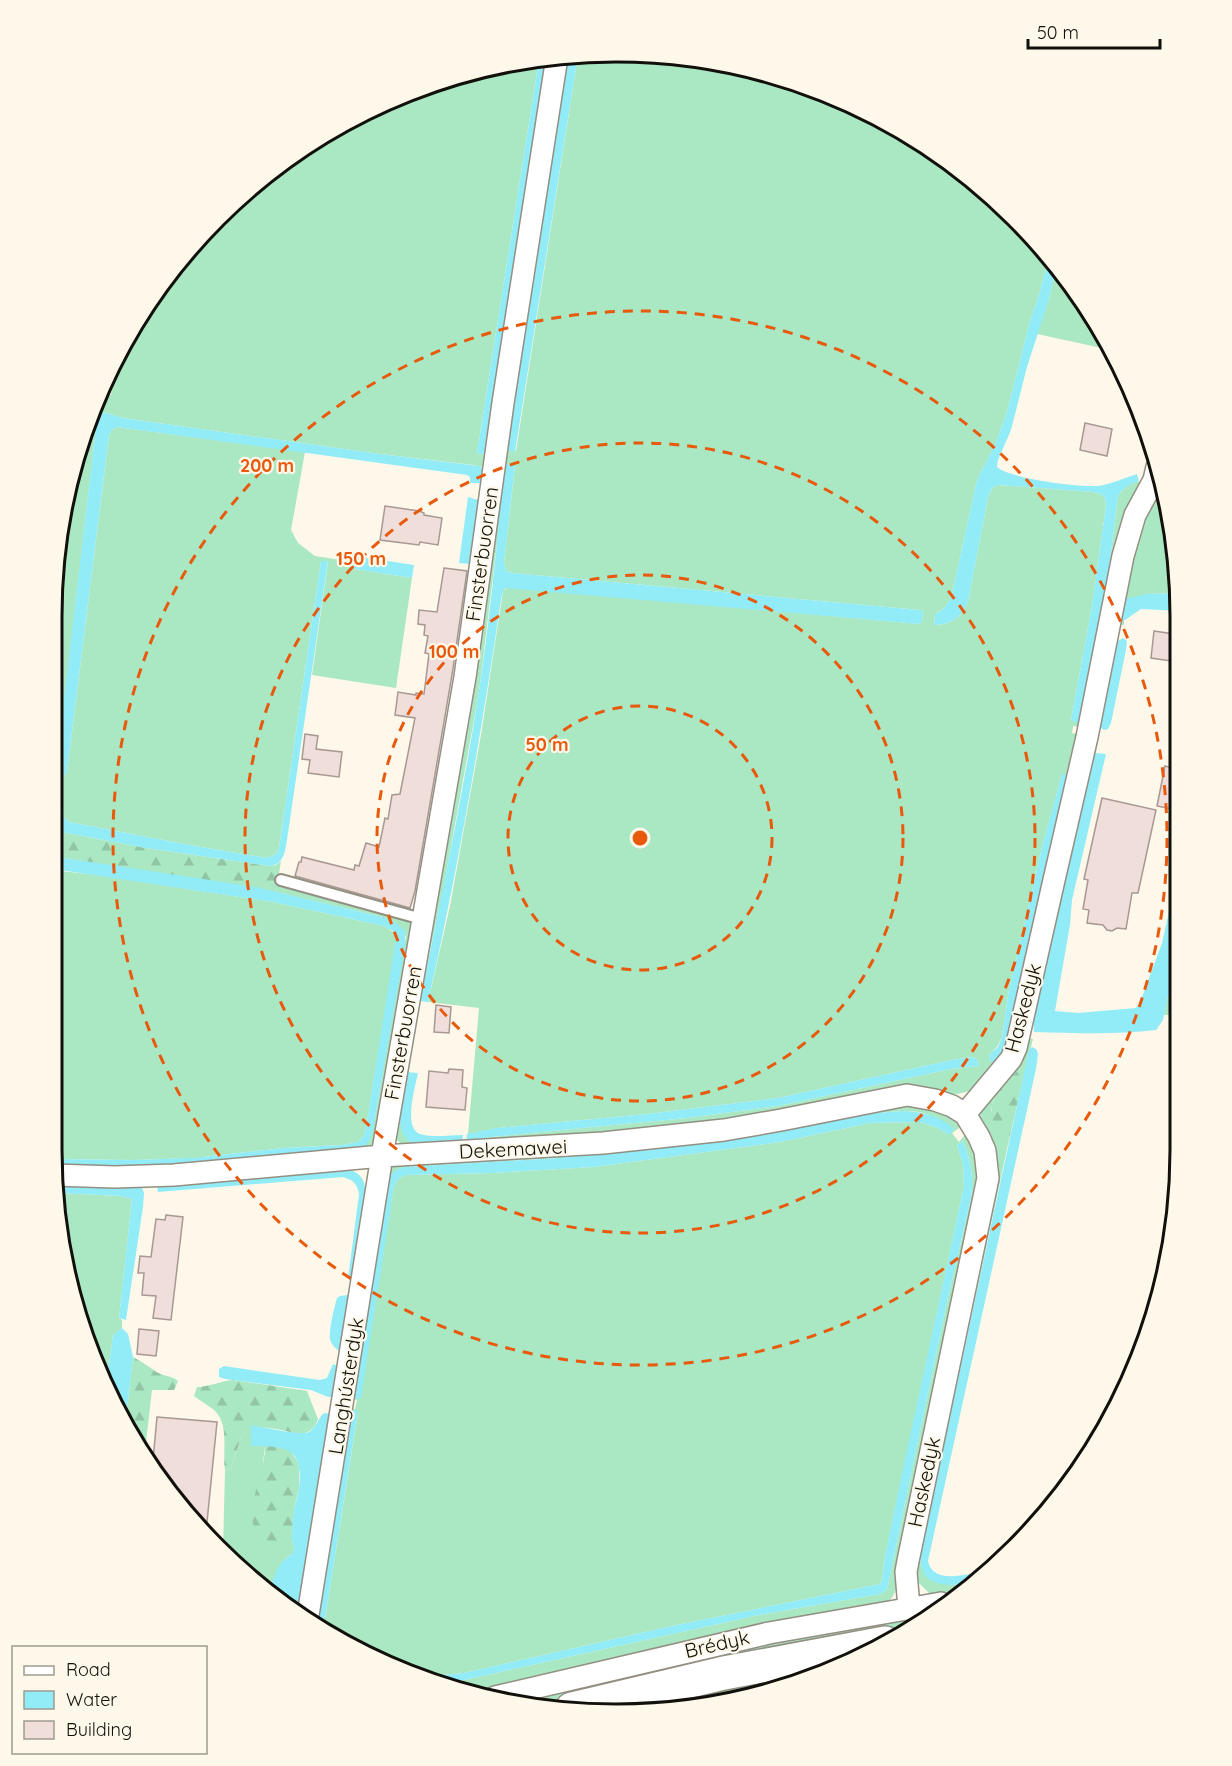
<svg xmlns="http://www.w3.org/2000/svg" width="1232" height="1766" viewBox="0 0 1232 1766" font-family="Quicksand,sans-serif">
<defs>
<pattern id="forest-firs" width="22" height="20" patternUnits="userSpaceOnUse" patternTransform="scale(1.5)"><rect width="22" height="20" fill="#aae7c3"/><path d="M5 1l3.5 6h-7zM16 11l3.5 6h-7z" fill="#91c5a6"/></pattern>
</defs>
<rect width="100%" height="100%" fill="#fdf8e9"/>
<!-- grass -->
<path fill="#aae7c3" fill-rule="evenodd" d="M616,51L727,62L833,94L930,146L1016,217L1048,261L1038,298L1030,321L1007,412L995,445L977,480L952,594C948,603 945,610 935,614L934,625C952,624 961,618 968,602L988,497L992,488L998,485L1093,492L1101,494L1105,498L1106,506L1092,606L1071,720L1077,722L1080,720L1106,592L1118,496C1124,487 1132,480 1143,482L1133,505L1121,546L1087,719L1084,725L1080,727L1073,726L1072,733L1077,734L1071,754L1067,805L1019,1023L1008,1055L991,1076L980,1086L966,1092L948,1096L910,1090L895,1091C846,1102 797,1113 748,1121C654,1136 560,1142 466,1146V1141L491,1137L687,1118L778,1106L951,1069L979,1066L978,1061L973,1057L952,1060L778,1098L647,1114L498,1128L468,1134L479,1008L428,1002L450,906L481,735L503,591L507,588H519L919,624L922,622L923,612L920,610L512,573L506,571L504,563L515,466L505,464L498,535L479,692L443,891L419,1001L414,1000L426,926L431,927L471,707L488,593L482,591L500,449L561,56H568L505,449L516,451L578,55ZM1062,775H1067L1010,1041L1005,1052L994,1062H991L989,1058L990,1054L997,1047L1002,1037L1008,995L1043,843Z
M539,59L477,453L484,455L492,427L484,482L481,483L482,467L473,465L380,454L123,418L103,412L99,414L97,419L56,773L64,776L67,772L109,435L112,430L117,427L305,452L291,530L298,543L315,556L354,562V569L412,578L396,688L312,675L328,562L321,561L279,848L276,854L267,858L195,846L69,822L64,817L63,811L51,804V616L62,506L104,394L105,396L111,395L115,364L127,334L217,216L302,146L400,94L506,62Z
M1055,272L1111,350L1037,334L1049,299Z
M1164,487L1170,506L1179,593L1146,594L1124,620V625L1118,624L1127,556L1158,489Z
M51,870L97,875L273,902L384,926C393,931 397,934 396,944L366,1128L363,1137L358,1142L342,1145L284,1148L194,1158L133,1160L52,1159L51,950L57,904L56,892L51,889Z
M277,884L409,920L412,927L377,1142L369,1151L54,1171L53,1164L63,1165L360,1149L375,1117L406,936L382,917L276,892Z
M1181,937V1009L1175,1011L1174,1015H1164Z
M1024,1038L1033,1039L1026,1066H1023L994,1096L991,1110L1007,1149L920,1555L921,1566L952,1585L970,1583L952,1595H936L929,1593L916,1580L914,1558L993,1181L980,1117L983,1107Z
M406,1072L399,1119L421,1144L403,1146L396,1139L393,1132Z
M919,1101L962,1122L959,1128L952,1133L959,1142L969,1130L981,1158L900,1578C896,1590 894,1599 883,1606L482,1694L441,1683L464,1680L759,1615L880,1594L887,1590L947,1302L971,1198C974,1176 971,1162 963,1141L957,1145L963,1164L964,1186L885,1556L882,1580L880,1584L672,1626L464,1673L418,1677L399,1672L324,1625L358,1412L317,1621L313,1618L347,1409H355L357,1400L349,1398L384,1174L392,1163ZM902,1111C930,1111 931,1115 949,1135L938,1128L920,1122L870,1123L780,1142L594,1167L493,1173L406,1175L399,1178L394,1186L357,1399L354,1395L387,1182L404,1167L558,1158L756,1136L864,1114Z
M57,1193L120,1196L132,1199L119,1318L122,1320V1328L113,1335L107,1379L70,1297Z
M248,1433H251V1446H265L262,1471L258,1486L273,1541H292L295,1549L293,1553L283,1561L272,1583L270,1591L244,1575L223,1551L225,1470L231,1468L242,1435Z
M929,1611L903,1630L709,1666L547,1704L544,1692L679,1658Z
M866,1657C836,1667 805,1679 774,1688C723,1701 671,1706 619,1708Z
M541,1692L544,1706L533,1708L507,1701Z"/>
<!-- forest -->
<path fill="url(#forest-firs)" d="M51,830L146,848L270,866L276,865L281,861L276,892L51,856Z
M1023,1066H1026L1007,1149C1003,1140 997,1132 994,1123C984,1097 1007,1081 1023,1066Z
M133,1357C141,1361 148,1366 155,1371C161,1376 171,1375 178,1381L174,1390H152L144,1460L126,1419Z
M233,1380L307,1391L318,1419C310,1441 294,1432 276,1429C268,1428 260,1427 252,1426L251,1433L242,1435L231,1468L225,1470C222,1452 230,1424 214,1410C208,1405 200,1401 194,1396L197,1387C209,1387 220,1381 233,1380Z
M265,1446H281L290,1450L298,1462L299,1467V1488L294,1509L292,1541C283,1541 272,1543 264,1539C236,1524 267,1470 265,1446Z"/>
<!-- water -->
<path fill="#91ecf7" d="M578,55L515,452L505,449L568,56Z
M548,58L492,427L484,455L477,453L539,59Z
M1048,261L1055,272L1049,299L1027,367L1011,430L998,460L997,467C1011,479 1077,487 1097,486C1106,486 1127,477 1137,474L1139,481C1129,484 1124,487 1118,496L1106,592L1080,720L1077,723L1071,720L1092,606L1106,506L1105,498L1101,494L1093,492L998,485L992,488L988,497L968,602C961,618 952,624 934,625L935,614C945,610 948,603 952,594L977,480L995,445L1007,412L1030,321L1038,298Z
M103,412L123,418L380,454L479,466L482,468L481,483H470V477L467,475L117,427L112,430L109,435L67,772L64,776H61L56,773V768L97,419L99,414Z
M504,464L515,465L504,563L506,571L512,573L920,610L923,612L922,622L919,624L506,588L503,591L501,600C481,735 458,869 428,1002L420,1001C441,898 463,795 479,691C490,616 498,540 504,464Z
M468,497L478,500L469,564L459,563Z
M355,556L414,565L412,578L354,569Z
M321,561H328L287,840C285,852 284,864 270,866L146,848L51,830V804L53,801L57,799L63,803L64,817L69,822L195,846L267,858L276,854L279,848Z
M1179,593L1181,611L1141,609L1125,620L1121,619L1122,605L1126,599L1146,594Z
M1123,638L1127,641L1126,650L1111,723L1108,729L1104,730L1101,728V722L1118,641Z
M1095,753L1106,754L1072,900L1070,925L1055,1011L1078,1013L1136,1008L1141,1000L1162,943L1181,858V937L1163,1020L1156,1030C1115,1035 1075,1033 1034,1032L1033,1019L1090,760Z
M1062,774L1067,775L1015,1017L1005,1052L994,1062H991L989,1058L990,1054L998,1047L1002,1037L1008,995L1043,843Z
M51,856L256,887L382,917L396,923L405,931V946L375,1117C373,1130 372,1143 360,1149L154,1166L53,1164L52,1159L133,1160L194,1158L284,1148L342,1145L358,1142L363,1137L366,1128L396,938L393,931L384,926L273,902L60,870L57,871L51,870Z
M51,889L56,892L57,904L51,950Z
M1032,1047L1036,1049L1038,1054L1036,1069L928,1561C933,1586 969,1573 986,1571C981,1574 976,1580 970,1582C965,1584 956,1585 951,1585C929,1584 921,1577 920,1555L1029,1050Z
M973,1057L978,1061L979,1066L951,1069L778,1106L687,1118L491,1137L466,1141L467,1134L497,1128L647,1114L778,1098L952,1060Z
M406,1072L418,1073C415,1088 403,1128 420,1134C433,1138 450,1135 463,1135L462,1142C449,1142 422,1147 411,1142C391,1132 404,1089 406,1072Z
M902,1111C922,1111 940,1116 954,1129L949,1135L938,1128L920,1122L870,1123L780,1142L594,1167L493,1173L406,1175L399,1178L394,1186L361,1398L357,1399L354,1395L387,1182C391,1173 395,1170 404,1167L558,1158L756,1136L864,1114Z
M963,1141C971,1162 974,1176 971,1198L947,1302L887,1590L880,1594L759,1615L464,1680L441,1683L418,1677L464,1673L672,1626L880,1584L882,1580L885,1556L903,1469L964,1186L963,1164L957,1145Z
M348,1169C354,1171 360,1174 363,1180C371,1195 356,1260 353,1280L348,1279L359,1194C357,1183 353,1180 343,1177L158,1192L157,1185Z
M55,1184L142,1188L144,1193L143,1207L126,1320L119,1318L132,1199L120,1196L57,1193Z
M348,1295L351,1296L343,1347L339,1351C335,1348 331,1344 330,1339C329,1328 334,1309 337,1298L340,1296Z
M122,1328L128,1334L133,1357L126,1419L107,1379L113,1335Z
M333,1364L340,1367L336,1394L332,1397H328L311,1390L225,1379L219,1377V1369L224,1366L320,1380L327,1378Z
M355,1410L358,1411L324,1625L317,1621L318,1608L349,1423L352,1411Z
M324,1413L332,1414L302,1611L270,1591C272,1581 276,1569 283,1561C285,1558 291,1556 293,1552C296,1548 292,1543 292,1539C292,1531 293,1523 293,1515C294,1506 298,1497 299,1488C304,1445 284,1447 251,1446V1425C263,1427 301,1436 309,1432C316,1428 318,1418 324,1413Z"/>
<!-- building -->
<path fill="#f0deda" stroke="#a89894" stroke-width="1.5" d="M1085,423L1112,429L1107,456L1080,450Z
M385,506L419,511L424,513V515L442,518L438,545L420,542L419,545L380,540Z
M444,568L467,571L452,675L415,891L410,908L295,876L299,862H301L302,857L354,870L355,865L359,866L366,843L379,847L385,818L388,819L392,795L400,794L415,718L395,715L398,692L416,695V693L424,694L429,654L425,653L428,636L424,635L425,625L418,624L419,610L437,612Z
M1154,631L1174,634L1171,661L1151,658Z
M305,734L318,736L316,749L342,752L339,777L308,773L310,760L302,759Z
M1165,766L1181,770V790L1177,810L1157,806Z
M1102,798L1156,810L1138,893H1132L1126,929L1117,928L1112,931L1107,930L1103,925L1087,923L1089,910L1083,909L1088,880L1084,879Z
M436,1005L451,1007L449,1033L434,1032Z
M449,1069L463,1070L462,1087L467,1088L465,1110L426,1107L429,1071L448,1073Z
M166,1215L183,1217L171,1320L153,1318L156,1296L142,1295L144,1273H138L140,1256L151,1257L156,1219L165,1220Z
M139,1329L159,1331L156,1356L137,1354Z
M157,1417L217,1422L206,1532L152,1471Z"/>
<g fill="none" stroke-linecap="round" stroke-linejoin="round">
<defs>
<path id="lane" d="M281,880L422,919
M714,1705L741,1699"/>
<path id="street" d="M965,1114L1011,1059L1016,1048L1054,880L1087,737L1123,556L1135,515L1154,480L1157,467
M54,1175L115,1177L174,1175L382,1156L603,1143L724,1130L781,1120L907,1095L935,1100L952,1106L965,1114L979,1137L985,1151L988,1178L908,1561L906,1572L909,1608
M308,1615L382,1156L465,677L503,403L557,57
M495,1697L769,1633L941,1603"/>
<path id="primary" d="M572,1709L724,1673L885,1643"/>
</defs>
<!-- lane casing -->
<use href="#lane" stroke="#938f82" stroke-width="14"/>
<!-- street casing -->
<use href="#street" stroke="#938f82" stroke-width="24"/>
<!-- primary casing -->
<use href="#primary" stroke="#938f82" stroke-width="36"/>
<!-- lane -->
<use href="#lane" stroke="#fff" stroke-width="10"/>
<!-- street -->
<use href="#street" stroke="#fff" stroke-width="21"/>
<!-- primary -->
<use href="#primary" stroke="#fff" stroke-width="33"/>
</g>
<!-- distance rings -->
<g fill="none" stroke="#e8590c" stroke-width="3" stroke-dasharray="10 8">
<circle cx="640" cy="838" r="132"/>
<circle cx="640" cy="838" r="263"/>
<circle cx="640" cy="838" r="395"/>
<circle cx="640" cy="838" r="527"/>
</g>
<g text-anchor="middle" stroke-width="4.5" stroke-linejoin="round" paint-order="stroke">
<!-- street labels -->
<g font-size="20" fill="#11100b" stroke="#fdf8e9">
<text transform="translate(482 554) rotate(-82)" y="7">Finsterbuorren</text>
<text transform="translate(1023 1008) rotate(-75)" y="7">Haskedyk</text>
<text transform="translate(403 1033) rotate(-80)" y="7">Finsterbuorren</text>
<text transform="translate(513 1149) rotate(-3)" y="7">Dekemawei</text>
<text transform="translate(346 1386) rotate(-81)" y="7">Langhústerdyk</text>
<text transform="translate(924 1482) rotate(-78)" y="7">Haskedyk</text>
<text transform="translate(717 1644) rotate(-13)" y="7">Brédyk</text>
</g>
</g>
<!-- crop -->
<path d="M0 0H1232V1766H0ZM616 62H616A554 554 0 0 1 1170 616V1150A554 554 0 0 1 616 1704H616A554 554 0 0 1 62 1150V616A554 554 0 0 1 616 62Z" fill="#fdf8e9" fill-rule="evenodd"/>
<path fill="none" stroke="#11100b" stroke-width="3" d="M616 62H616A554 554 0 0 1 1170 616V1150A554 554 0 0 1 616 1704H616A554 554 0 0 1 62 1150V616A554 554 0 0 1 616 62Z"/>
<circle cx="640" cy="838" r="9" fill="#e8590c" stroke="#fdf8e9" stroke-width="3"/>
<g font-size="18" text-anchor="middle" font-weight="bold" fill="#e8590c" stroke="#fdf8e9" stroke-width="4.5" stroke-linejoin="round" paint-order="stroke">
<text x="267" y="472">200 m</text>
<text x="361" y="565">150 m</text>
<text x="454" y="658">100 m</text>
<text x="547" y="751">50 m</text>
</g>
<!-- legend -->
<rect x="12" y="1646" width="195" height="108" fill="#fdf8e9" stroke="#9f9b90" stroke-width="1.5"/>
<rect x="24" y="1666" width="30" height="9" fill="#ffffff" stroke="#9f9b90" stroke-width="1.5"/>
<text x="66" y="1676" font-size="18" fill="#11100b">Road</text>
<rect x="24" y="1691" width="30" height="18" fill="#91ecf7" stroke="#9f9b90" stroke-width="1.5"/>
<text x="66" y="1706" font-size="18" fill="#11100b">Water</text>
<rect x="24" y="1721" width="30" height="18" fill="#f0deda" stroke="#9f9b90" stroke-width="1.5"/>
<text x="66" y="1736" font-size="18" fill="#11100b">Building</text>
<!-- scale -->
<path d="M1028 39v9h132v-9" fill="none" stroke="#11100b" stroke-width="3"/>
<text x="1037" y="39" font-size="18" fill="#11100b" stroke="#fdf8e9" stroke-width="4.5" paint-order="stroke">50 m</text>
</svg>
